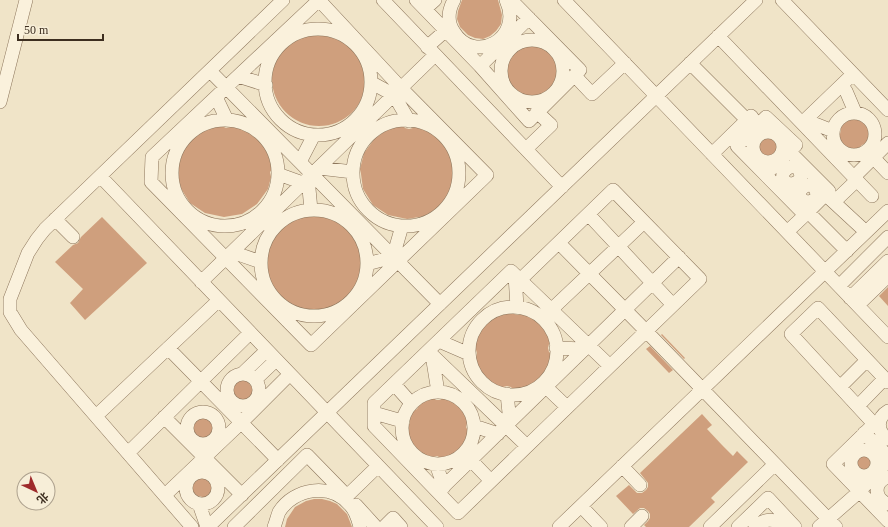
<svg xmlns="http://www.w3.org/2000/svg" width="888" height="527" viewBox="0 0 888 527" font-family="'Times New Roman','Noto Sans SC',serif">
<rect width="100%" height="100%" fill="#f0e4c8"/>
<!-- building -->
<path fill="#cf9f7d" d="M462,0H498L502,15L501,24L496,31L490,36L483,39L475,38L468,35L460,27L457,19L458,11Z
M272 79a47 47 0 1 1 94 0a47 47 0 1 1-94 0Z
M531,43L540,44L545,46L558,59L561,71L560,79L541,98L539,99H529L519,96L511,89L507,82L505,73L506,64L509,56L515,50L523,45Z
M846,115H847L851,119L854,120L858,119L862,116L869,121L872,126L873,133L872,140L870,144L866,143L862,145L859,148V152L857,153H850L844,151L838,147L834,139L838,137L840,134L841,130L839,126L836,124V123L841,118Z
M220,123L222,126L226,128L231,127L234,124L244,126L259,137L269,152L272,169L270,172L271,177L268,189L257,204L242,214L224,217L205,213L190,203L180,187L177,169L181,151L192,136L207,126Z
M403,126L405,128L409,129L413,128L415,126L426,128L436,135L445,144L452,154L455,173L451,191L440,206L425,216L407,219L388,215L373,205L363,189L361,174L360,169L364,153L375,138L390,128Z
M767,132H771L782,143L783,146L768,161H766L762,160L755,153L754,148V143L759,136Z
M267 263a47 47 0 1 1 94 0a47 47 0 1 1-94 0Z
M102,217L147,263L85,320L70,303L83,289L55,262L73,245L78,243L81,237Z
M888,287V306L879,296Z
M510,310L511,312L514,314L518,315L522,313L524,311L535,316L541,322L545,324L551,335L552,341L549,344L548,348L549,352L553,355L552,364L545,376L534,386L521,391H514L511,387L507,386L503,387L501,390L493,387L482,378L474,366L473,361L476,358L477,353L476,350L472,347L473,341L478,329L487,319L498,312Z
M662,334L685,358L684,359L661,335Z
M650,346L673,370L669,373L646,349Z
M236,377L238,379L241,381H245L248,379L250,385L253,387H257V394L250,402L246,404H241L236,402L232,399L229,395L228,390L229,386L231,382Z
M431,395L436,400H440L443,398L445,395L456,399L464,406L469,415L470,419L467,423L466,427L468,431L471,433L470,438L465,447L461,449L458,454L456,456L445,460H443L441,458L437,456L433,457L430,460L422,457L413,450L407,440L405,430V428L408,426L410,423V419L408,415L410,411H413L417,409L419,405V401L426,397Z
M200,414H205L210,416L214,419L217,423L218,428L216,435L209,442L201,443L189,431V424L192,419L196,416Z
M702,414L712,425L707,429L722,445L733,456L737,451L748,462L711,498L715,502L689,527H646L644,525L648,521L650,518V514L648,511L644,508H640L633,514L616,496L629,485L637,493H642L646,490L648,487V483L640,473Z
M863,451L871,453L873,455L876,461L864,475H862L858,474L855,471L852,464L854,456L860,452Z
M199,474H204L209,476L213,479L215,483L217,488L214,497L211,500L207,502L204,498L200,496L196,497L192,500L188,494L187,489L188,484Z
M314,499H322L330,501L337,504L347,514L352,527H285L287,519L295,507L306,501Z"/>
<g fill="none" stroke-linecap="round" stroke-linejoin="round">
<defs>
<path id="minor" d="M319,0L401,88L487,175L311,345L151,182L152,157Z
M383,0L562,187
M416,0L480,66L529,121L580,70L511,0
M454,0C448,11 447,22 454,32C474,65 524,39 506,0
M564,0L888,337
M782,0L888,110
M425,9L435,0
M265 82a53 53 0 1 1 106 0a53 53 0 1 1-106 0Z
M718,36L872,196
M501 71a31 31 0 1 1 62 0a31 31 0 1 1-62 0Z
M427,47L445,31
M690,63L747,120
M480,66L529,18
M210,71L440,304
M238,76L266,85
M575,76L592,94L625,63
M372,83L394,95L409,121
M846,91L855,112
M216,97L227,120
M0,102L26,0
M833 134a21 21 0 1 1 42 0a21 21 0 1 1-42 0Z
M805,120L833,131
M353 173a53 53 0 1 1 106 0a53 53 0 1 1-106 0Z
M172 173a53 53 0 1 1 106 0a53 53 0 1 1-106 0Z
M802,123L853,74
M753 147a15 15 0 1 1 30 0a15 15 0 1 1-30 0Z
M526,149L551,125L537,112
M867,151L888,173
M712,154L751,116L752,117
M300,162L314,135
M319,168L353,172
M278,174L303,183
M766,174L796,145L766,117L737,146L805,215
M100,176L437,527
M854,177L888,143
M308,178L311,210
M789,184C796,184 803,180 800,172C794,158 772,176 789,184L790,194L800,195
M817,192L826,195L866,232
M806,202C813,202 819,198 816,191C811,176 789,194 806,202L808,212L847,251
M834,202L857,180
M261 263a53 53 0 1 1 106 0a53 53 0 1 1-106 0Z
M588,214L673,305
M55,219L73,237
M787,232L805,215L829,191L789,151
M559,243L646,331L836,527
M232,252L261,262
M367,264L393,257L402,226
M515,275L517,307
M520,280L613,190L700,279L458,513L374,426V403L511,271L610,366
M201,282L435,55
M839,286L888,237
M850,298L888,261
M858,305L888,276
M469 351a44 44 0 1 1 88 0a44 44 0 1 1-88 0Z
M546,316L551,310L644,222
M439,341L469,354
M168,348L278,460
M556,348L585,349
M428,351L527,446
M432,355L438,392
M243,373L267,350
M227 390a16 16 0 1 1 32 0a16 16 0 1 1-32 0Z
M256,379L276,360
M888,382L818,308L791,334L874,424L833,464L888,521
M394,384L411,403
M546,387L567,407
M840,387L867,360
M402 428a36 36 0 1 1 72 0a36 36 0 1 1-72 0Z
M507,394L510,422
M858,406L884,379
M888,411C876,418 877,432 888,439
M187 428a16 16 0 1 1 32 0a16 16 0 1 1-32 0Z
M374,413L402,421
M96,416L219,300
M164,417L242,495
M474,426L498,434
M864,433L888,456
M851 463a13 13 0 1 1 26 0a13 13 0 1 1-26 0Z
M128,453L250,333
M466,455L491,481
M436,464L444,487
M622,466L640,485
M186 488a16 16 0 1 1 32 0a16 16 0 1 1-32 0Z
M888,477C873,482 874,499 888,504
M438,492L679,257
M165,495L244,420L290,374
M199,504L207,527
M356,505L376,527
M581,506L601,527
M192,527L21,330L10,312V299L28,253L37,239L45,229L283,0
M208,527L756,0
M234,527L307,455L347,496L378,466
M274,527C276,522 277,517 279,512C294,488 331,482 350,505C356,511 358,519 360,527
M384,527L393,518L401,527
M559,527L888,211
M631,527L642,516
M710,527L775,464
M738,527L768,498L795,527
M755,527C763,519 775,517 783,527
M819,527L860,491L888,460"/>
</defs>
<!-- minor casing -->
<use href="#minor" stroke="#8d765c" stroke-width="14"/>
<!-- minor -->
<use href="#minor" stroke="#faf1dc" stroke-width="13"/>
</g>
<!-- north arrow -->
<g transform="translate(36 491) rotate(136)"><circle r="19" fill="#f7eed8" stroke="#ada18e"/>
<path d="M0-3L7 15L0 10L-7 15Z" fill="#9e2a2b"/>
<text y="-6" font-size="11" font-weight="bold" text-anchor="middle" fill="#3d2e20">北</text>
</g>
<!-- scale -->
<path d="M18 34v6h85v-6" fill="none" stroke="#3d2e20" stroke-width="2"/>
<text x="24" y="34" font-size="12" fill="#3d2e20" stroke="#f7eed8" stroke-width="3" paint-order="stroke">50 m</text>
</svg>
